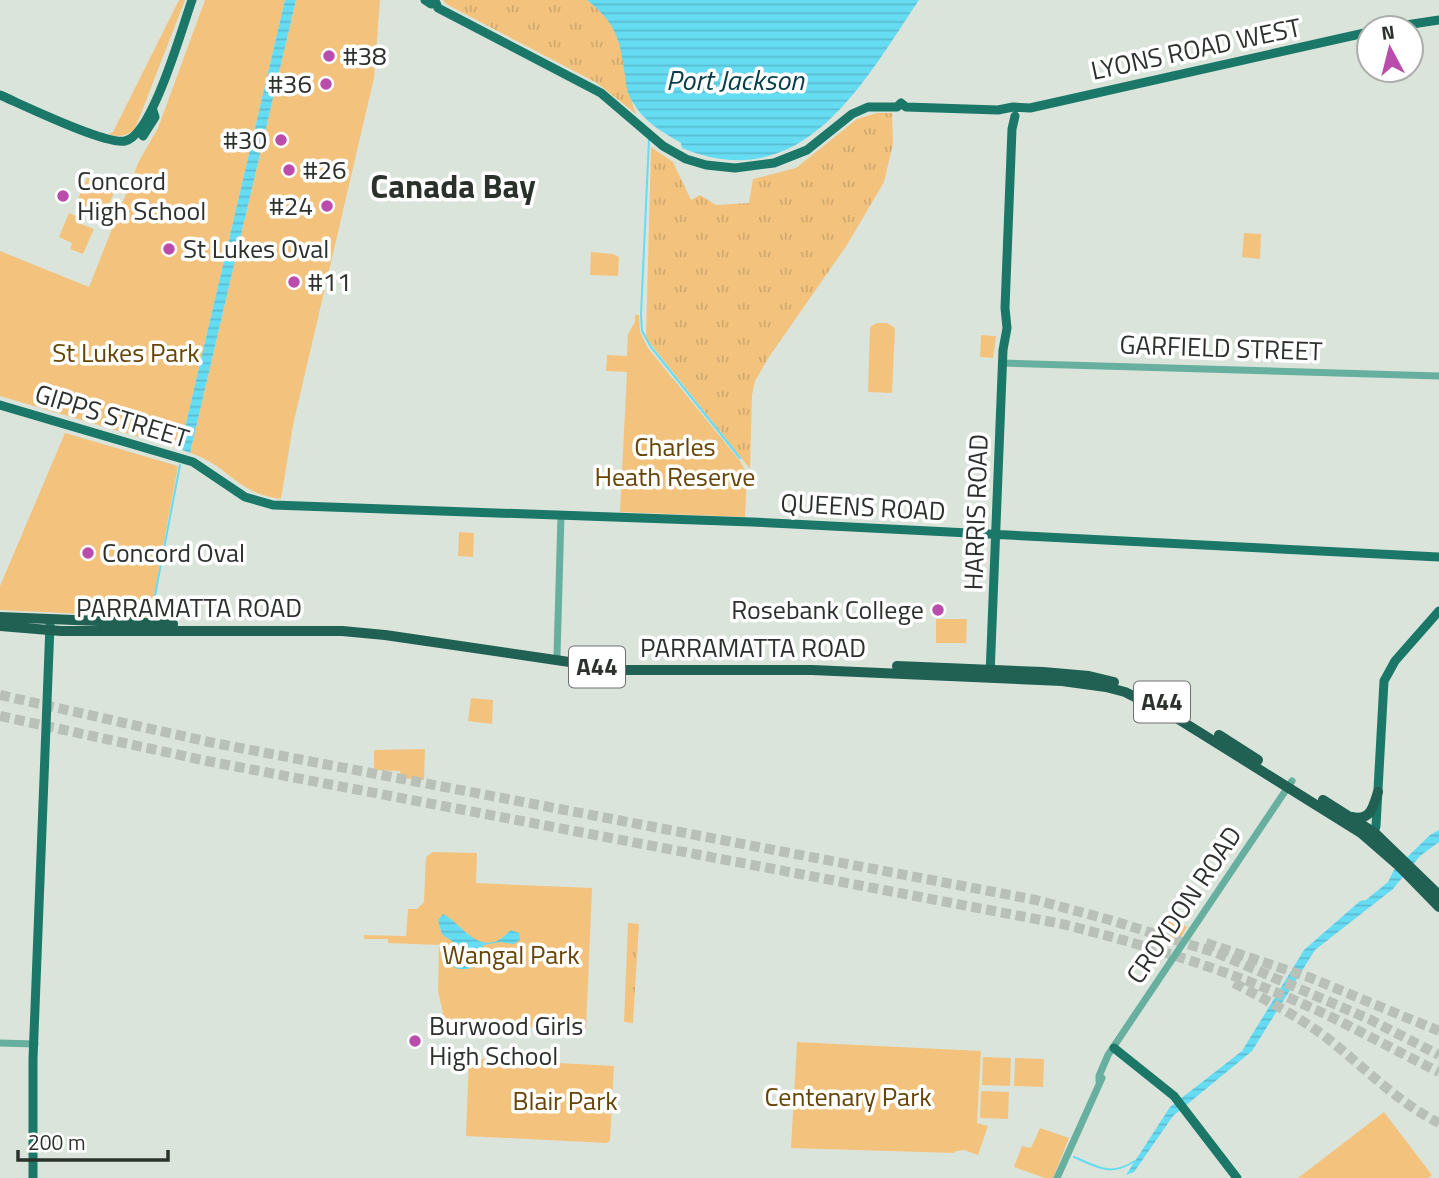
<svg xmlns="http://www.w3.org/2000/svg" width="1439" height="1178" viewBox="0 0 1439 1178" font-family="'Titillium Web',sans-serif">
<defs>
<pattern id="grass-tufts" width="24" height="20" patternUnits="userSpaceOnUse" patternTransform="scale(1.75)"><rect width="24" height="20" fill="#f3c37e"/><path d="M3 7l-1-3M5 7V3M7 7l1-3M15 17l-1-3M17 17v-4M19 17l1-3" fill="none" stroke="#d1a86d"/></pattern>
<pattern id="water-rules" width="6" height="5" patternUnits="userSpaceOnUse" patternTransform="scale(1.75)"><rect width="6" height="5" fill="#66dcf3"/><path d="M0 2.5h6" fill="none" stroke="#59bdd1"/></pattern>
</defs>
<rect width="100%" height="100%" fill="#dbe4db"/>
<!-- grass -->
<path fill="url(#grass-tufts)" d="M443,0H587C595,6 605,13 611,23C626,47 625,86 636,114L597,83L446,4Z
M877,113H892L893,144L884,182L847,245L769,357L755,381L752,395L750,469L646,338L651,147L673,162L691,200L700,195L716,205L749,203L753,179L796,168L857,119Z
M628,923L639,924L633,1023L624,1022Z"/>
<!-- park -->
<path fill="#f3c37e" d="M179,0H185L135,129C127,136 119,138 109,134L113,132Z
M205,0H285L180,449L0,396V251L89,287L139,161L158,128Z
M296,0H380L374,78L293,425L281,499C237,494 227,464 190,453Z
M88,176L116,188L103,218L75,206Z
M69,213L83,219L81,224L94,229L83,254L70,249L72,243L59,237Z
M1244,233L1261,234L1260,259L1242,257Z
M591,252L613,254L619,257L618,276L590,275Z
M635,315H639L640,332L648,348L740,461L747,474L745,517L620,512L627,372L606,371L607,355L627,356L628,334L635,322Z
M877,323H887L895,328L892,393L868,392L870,327Z
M981,335L996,336L993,358L980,357Z
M65,433L178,466L150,617L0,610V586Z
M459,532L474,533L473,557L458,556Z
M936,619H967L966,643H936Z
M471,698L493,700L492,724L468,721Z
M425,749L424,780L400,778V771L374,770V750Z
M433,852L477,853L476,883L592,888L586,1030L470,1025V1028L446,1027L438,991L439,945L388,943V939H364V935L406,936L408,909H417L424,902L426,857Z
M1168,915L1187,927L1177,944L1167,943Z
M797,1042L981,1051L977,1123L988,1126L978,1155L964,1150L956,1151L954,1153L791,1148Z
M983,1057L1011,1058L1010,1086L982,1085Z
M469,1058L614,1066L610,1141L606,1143L466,1136Z
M1015,1058L1044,1059L1043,1087L1014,1086Z
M981,1091L1009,1092L1008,1119L980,1118Z
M1384,1112L1432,1175L1428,1178H1298Z
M1040,1128L1069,1138L1053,1178H1045L1014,1167L1022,1146L1031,1148Z"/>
<!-- water -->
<path fill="url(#water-rules)" d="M285,0H296L190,453L180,449Z
M587,0H919C863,83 803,198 682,148L681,143C662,132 643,121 632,101C627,93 626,84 625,75C620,39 616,23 587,0Z
M1439,830V842L1420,856L1393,889L1315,950L1252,1051L1173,1116L1134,1172L1126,1175L1170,1107L1242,1051L1304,950L1360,901L1366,900L1388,882L1394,870L1430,835Z
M443,914C460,922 474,950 497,941C502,939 507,933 511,930L519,933L520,940L514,944L500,942L484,945C479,951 479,959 475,965C473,968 469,969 465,969C445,971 454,956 454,946C454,939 447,939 443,935C440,931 440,925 438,920Z"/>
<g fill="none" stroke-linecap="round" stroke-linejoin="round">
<!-- stream -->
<path stroke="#66dcf3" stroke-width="2" d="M649,139L641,315L642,331L651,347L740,458
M151,616L180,465
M1074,1157C1098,1167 1110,1177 1135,1161"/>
<!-- highway-tunnel -->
<path stroke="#b8c0b8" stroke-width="10" stroke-dasharray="10 5" stroke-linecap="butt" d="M0,695L209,742L1036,900L1110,920L1217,953L1369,1019L1439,1055
M0,716L207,761L1062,924C1154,947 1244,975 1329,1016C1366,1034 1402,1054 1439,1072
M1206,943L1311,978L1439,1031
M1234,983C1266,1000 1298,1016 1327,1038C1364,1067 1397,1102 1439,1123"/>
<!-- minor -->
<path stroke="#67af9f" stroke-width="7" d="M1003,363L1439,376
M557,655L561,516
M0,1043L35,1044
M1099,1081V1076L1108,1055L1292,781
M1057,1178L1102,1078"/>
<!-- major -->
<path stroke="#1b7868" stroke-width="9" d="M425,0L431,4L436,3L438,8L601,93L663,146L686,159L706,165L735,168L774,163L807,150L852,114L868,107H897L901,103L906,107L998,110L1013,107L1030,108L1369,32
M1386,28L1439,20
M0,95C23,105 105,145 125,141C152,136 182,28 192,0
M143,136L155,117L153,111
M0,405L193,462L245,497L273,505L752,522L1439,557
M990,675L1003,350L1007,328L1005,308L1012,129L1015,116
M1373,836L1376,826L1384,681L1395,661L1439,611
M1114,1048L1174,1096L1237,1178
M33,1178V1059L50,625"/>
<!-- highway -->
<path stroke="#206154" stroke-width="10" d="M0,617L173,624
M0,626L61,631H342L385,635L624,670H812L1062,681L1106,687L1125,692L1175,717L1361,833L1399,866L1439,907
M897,666L1043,672L1089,676L1114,682
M1219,735L1258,760
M1323,800L1375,833L1439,895
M1352,817C1371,821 1373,807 1378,792"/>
</g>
<!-- markers -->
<g fill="#ba4dac" stroke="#fff" stroke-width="2.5">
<circle cx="329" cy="56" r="7"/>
<circle cx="326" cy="84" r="7"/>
<circle cx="281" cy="140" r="7"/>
<circle cx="289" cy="170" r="7"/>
<circle cx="63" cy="196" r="7"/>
<circle cx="327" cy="206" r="7"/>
<circle cx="169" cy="249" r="7"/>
<circle cx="294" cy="282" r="7"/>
<circle cx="88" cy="553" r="7"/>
<circle cx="938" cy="610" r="7"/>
<circle cx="415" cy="1041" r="7"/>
</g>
<g text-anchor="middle" stroke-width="7" stroke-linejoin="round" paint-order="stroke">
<!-- shield labels -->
<g fill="#fff" stroke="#6c6f6c" stroke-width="2">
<rect x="569" y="646.5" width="56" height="41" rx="5"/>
<rect x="1134" y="681.5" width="56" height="41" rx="5"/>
</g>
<g font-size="24" font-weight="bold" fill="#2d312d">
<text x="597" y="675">A44</text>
<text x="1162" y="710">A44</text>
</g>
<!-- street labels -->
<g font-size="26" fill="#2d312d" stroke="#fff">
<text transform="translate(1196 49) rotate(-12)" y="9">LYONS ROAD WEST</text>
<text transform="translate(1221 348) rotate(2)" y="9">GARFIELD STREET</text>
<text transform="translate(112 416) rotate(17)" y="9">GIPPS STREET</text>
<text transform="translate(863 507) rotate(3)" y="9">QUEENS ROAD</text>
<text transform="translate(976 512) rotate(-88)" y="9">HARRIS ROAD</text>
<text x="189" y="617">PARRAMATTA ROAD</text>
<text x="753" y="657">PARRAMATTA ROAD</text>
<text transform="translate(1184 905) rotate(-56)" y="9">CROYDON ROAD</text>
</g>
<!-- poi labels -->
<g font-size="26" fill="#2d312d" stroke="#fff" text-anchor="start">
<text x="343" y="65">#38</text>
<text x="312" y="93" text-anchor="end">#36</text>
<text x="267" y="149" text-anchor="end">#30</text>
<text x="303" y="179">#26</text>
<text x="77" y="190">Concord<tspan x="77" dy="30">High School</tspan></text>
<text x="313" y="215" text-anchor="end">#24</text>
<text x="183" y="258">St Lukes Oval</text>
<text x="308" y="291">#11</text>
<text x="102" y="562">Concord Oval</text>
<text x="924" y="619" text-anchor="end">Rosebank College</text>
<text x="429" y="1035">Burwood Girls<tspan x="429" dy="30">High School</tspan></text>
</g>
<!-- park labels -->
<g font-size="26" fill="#664405" stroke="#fff">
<text x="126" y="362">St Lukes Park</text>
<text x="675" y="456">Charles<tspan x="675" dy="30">Heath Reserve</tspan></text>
<text x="511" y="964">Wangal Park</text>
<text x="848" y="1106">Centenary Park</text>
<text x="565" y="1110">Blair Park</text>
</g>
<!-- water labels -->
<g font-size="28" font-style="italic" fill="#063f49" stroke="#fff">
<text x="735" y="90">Port Jackson</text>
</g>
<!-- district labels -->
<g font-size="33" font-weight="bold" fill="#2a312a" stroke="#fff">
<text x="453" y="198">Canada Bay</text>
</g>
</g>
<!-- north arrow -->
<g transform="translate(1390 49) rotate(353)"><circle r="33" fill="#ffffff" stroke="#abadab" stroke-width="2"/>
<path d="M0-5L12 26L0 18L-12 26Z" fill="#ba4dac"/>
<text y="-10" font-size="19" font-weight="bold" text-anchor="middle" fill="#2d312d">N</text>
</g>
<!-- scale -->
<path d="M18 1150v10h150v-10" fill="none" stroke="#2d312d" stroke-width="3.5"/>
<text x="28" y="1150" font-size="21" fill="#2d312d" stroke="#ffffff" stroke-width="5" paint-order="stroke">200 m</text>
</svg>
